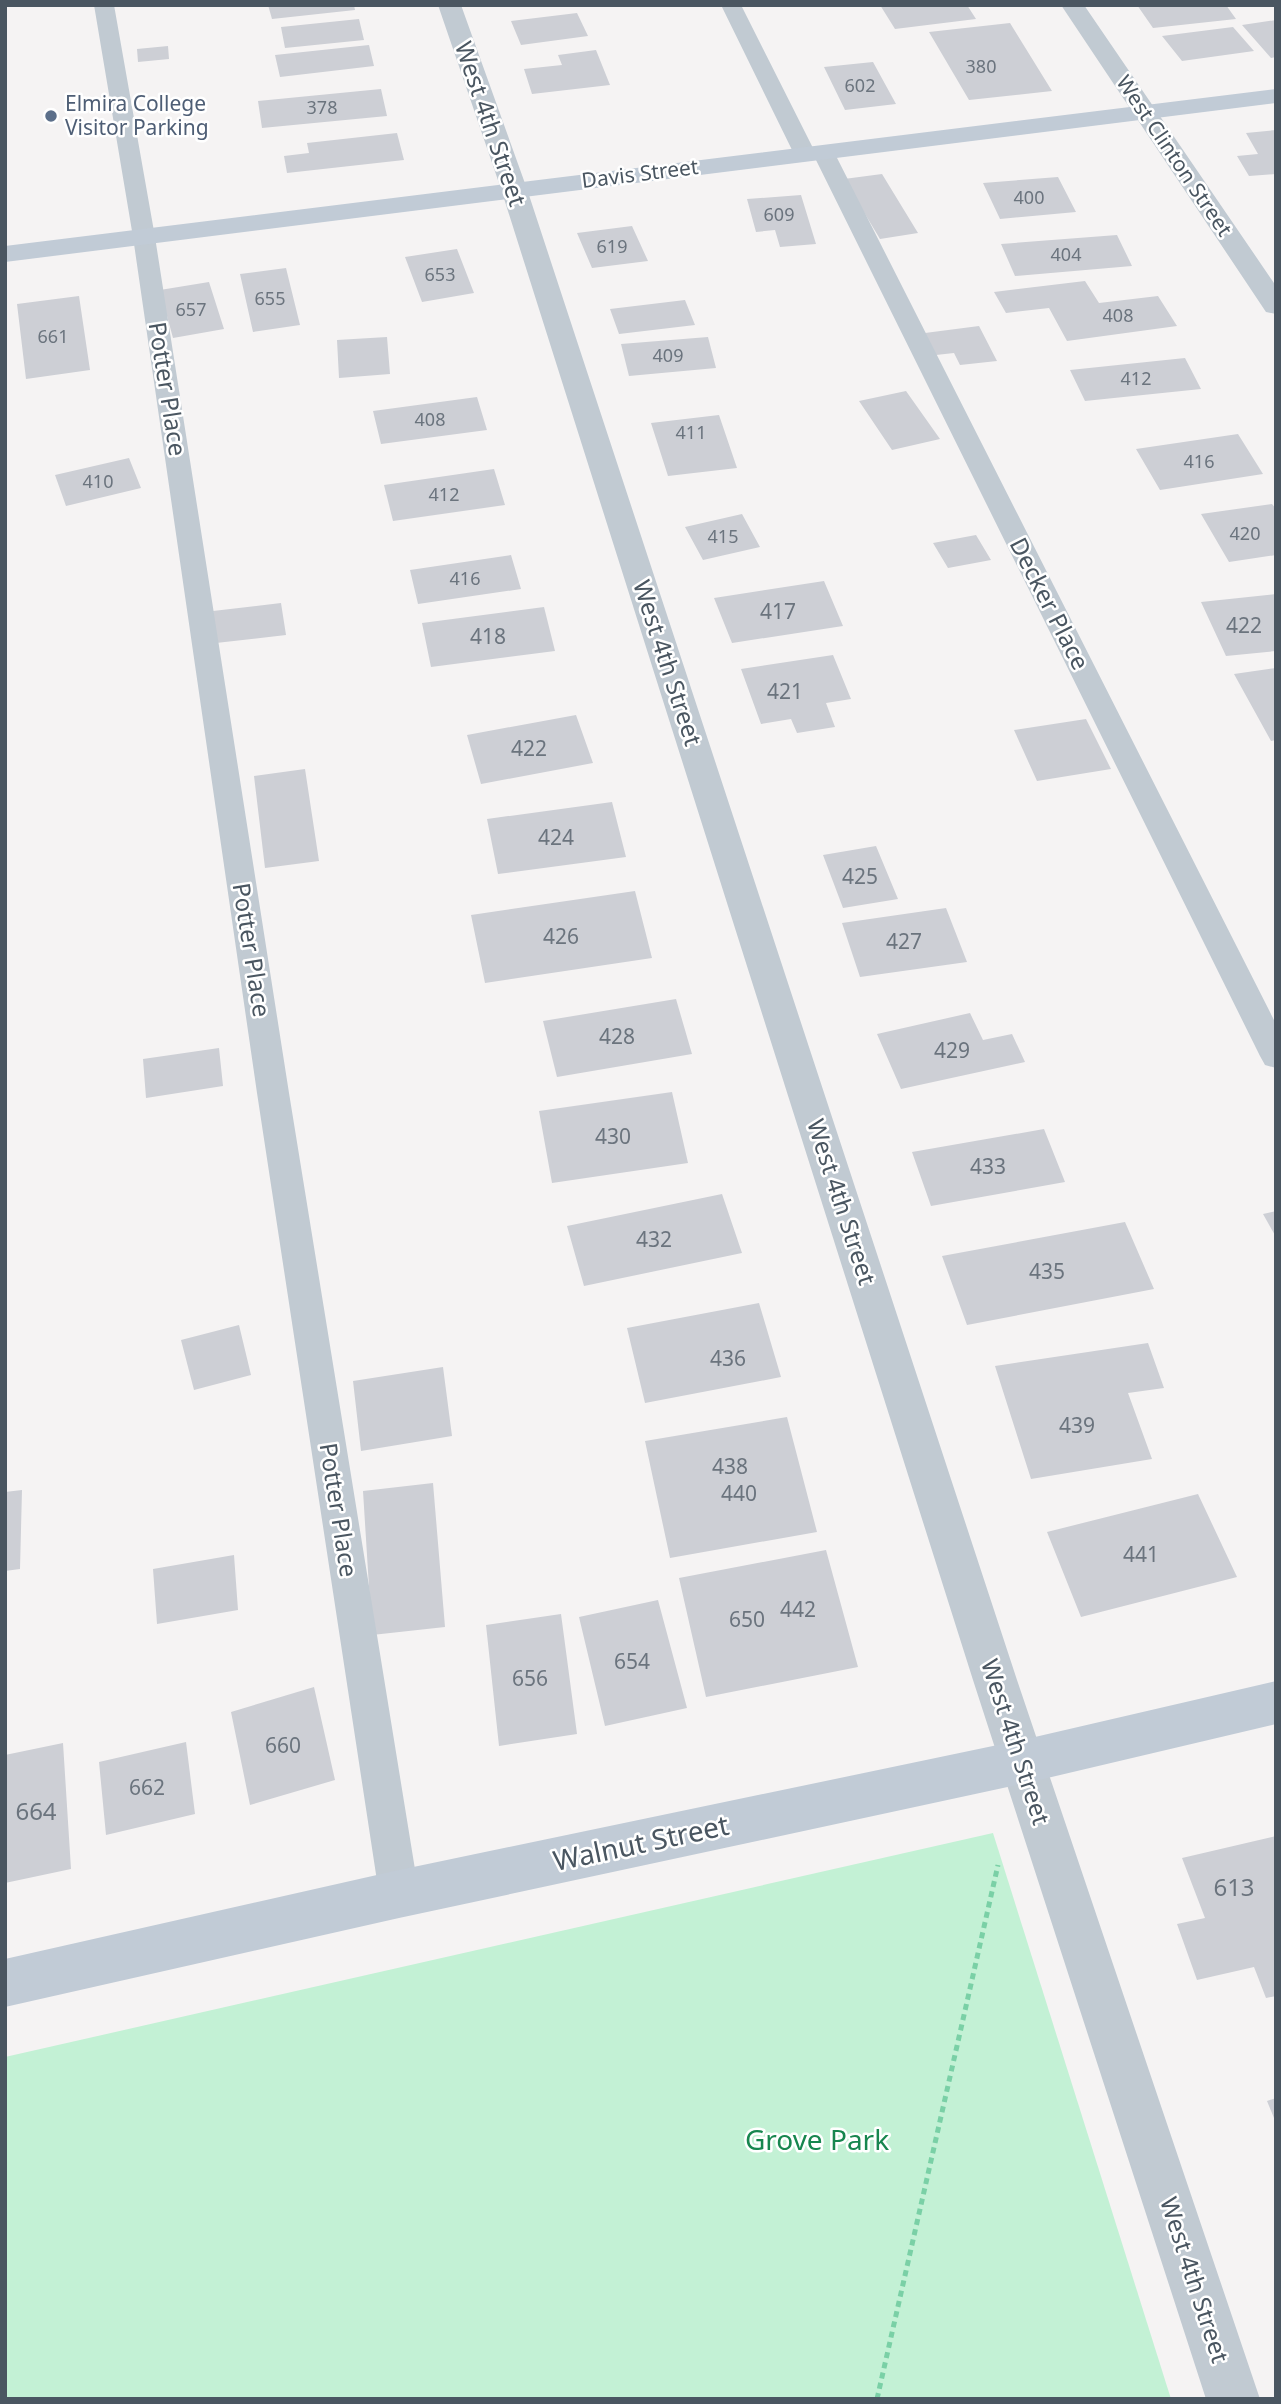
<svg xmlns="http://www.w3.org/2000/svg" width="1281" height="2404" viewBox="0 0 1281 2404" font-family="'Noto Sans',sans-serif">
<rect width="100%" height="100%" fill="#f5f3f3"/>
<!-- green -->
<path fill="#c3f1d5" d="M993,1833L1171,2399H5V2057Z"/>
<!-- building -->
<path fill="#cdcfd5" d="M268,5H354L355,10L272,19Z
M880,5H967L976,19L895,29Z
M1137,5H1226L1236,19L1153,28Z
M577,13L588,36L521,45L511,21Z
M359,19L364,40L285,48L281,27Z
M1276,20V57L1271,58L1242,25Z
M1010,23L1052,91L969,100L929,32Z
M1233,27L1254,51L1182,61L1162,36Z
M369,45L374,66L280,77L275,55Z
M168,46L169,59L138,62L137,49Z
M596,50L610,85L532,94L524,69L562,65L558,55Z
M873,62L896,104L845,110L824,67Z
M381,89L387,116L262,128L258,101Z
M1276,130V174L1249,176L1237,156L1258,154L1246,133Z
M397,133L404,160L287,173L284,156L309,153L307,143Z
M882,174L918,233L880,239L844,179Z
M1058,177L1076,212L1000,219L983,183Z
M801,195L816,244L780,247L775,230L756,232L747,199Z
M632,226L648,261L592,268L577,233Z
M1117,235L1132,266L1015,276L1001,244Z
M457,249L474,293L422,302L405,257Z
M286,268L300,325L253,332L240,274Z
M1085,281L1099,303L1158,296L1177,326L1067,341L1049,308L1006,313L994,292Z
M209,282L224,329L173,338L160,290Z
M79,296L90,370L26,379L17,304Z
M685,300L695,325L619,334L610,309Z
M979,326L997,361L960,365L954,353L936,355L925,333Z
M387,337L390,374L339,378L337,340Z
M708,337L716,368L629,376L621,344Z
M1185,358L1201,389L1085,401L1070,370Z
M906,391L940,439L892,450L859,401Z
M477,397L487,430L381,444L373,411Z
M719,415L737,468L668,476L651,423Z
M1238,434L1263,474L1160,490L1136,449Z
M129,458L141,488L66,506L55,475Z
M494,469L505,505L393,521L384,485Z
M1272,504L1276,509V555L1229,562L1201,514Z
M742,514L760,547L703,560L685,527Z
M976,535L991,560L948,568L933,543Z
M511,555L521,589L418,604L410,570Z
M824,581L843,626L732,643L714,598Z
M1276,594V651L1226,656L1201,602Z
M281,603L286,635L216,643L213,611Z
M544,607L555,651L431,667L422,623Z
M833,655L851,699L826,703L835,727L797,733L791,719L761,724L741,669Z
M1276,668V740L1271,741L1234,674Z
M576,715L593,763L481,784L467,735Z
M1086,719L1111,769L1037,781L1014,730Z
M305,769L319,861L265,868L254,776Z
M612,802L626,857L498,874L487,819Z
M876,846L898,899L843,908L823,855Z
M635,891L652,958L485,983L471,915Z
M946,908L967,962L860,977L842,923Z
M676,999L692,1054L557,1077L543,1021Z
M970,1013L983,1040L1012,1034L1025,1062L901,1089L877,1034Z
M219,1048L223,1086L146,1098L143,1059Z
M672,1092L688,1163L552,1183L539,1111Z
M1044,1129L1065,1182L931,1206L912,1152Z
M722,1194L742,1253L584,1286L567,1226Z
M1276,1211V1237L1263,1214Z
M1125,1222L1154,1289L967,1325L942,1256Z
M759,1303L781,1377L645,1403L627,1328Z
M239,1325L251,1375L194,1390L181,1340Z
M1148,1343L1164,1388L1128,1393L1152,1459L1031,1479L995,1366Z
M443,1367L452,1436L361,1451L353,1381Z
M787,1417L817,1532L670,1558L645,1441Z
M433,1483L445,1627L372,1635L363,1491Z
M22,1490L20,1569L5,1571V1492Z
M1198,1494L1237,1577L1081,1617L1047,1532Z
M826,1550L858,1667L706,1697L679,1578Z
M234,1555L238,1610L157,1624L153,1569Z
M658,1600L687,1708L605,1726L579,1617Z
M561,1614L577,1734L499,1746L486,1625Z
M314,1687L335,1780L250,1805L231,1712Z
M186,1742L195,1814L106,1835L99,1762Z
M63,1743L71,1869L5,1883V1755Z
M1276,1836V1996L1266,1998L1254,1967L1197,1980L1177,1924L1205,1918L1182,1858Z
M1276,2098V2123L1267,2101Z"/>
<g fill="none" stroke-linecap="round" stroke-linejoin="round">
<!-- path -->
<path stroke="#7ad0a6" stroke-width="5" stroke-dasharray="6 4.5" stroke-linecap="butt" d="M877,2399L998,1865"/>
<!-- lane -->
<path fill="#c1cad2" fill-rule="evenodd" d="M94,5H114L155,237L289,1093L419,1894L413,1908L399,1914L385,1908L379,1894L257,1093L133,237Z
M721,5H741L814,150L823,146L831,147L834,152L1276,1024V1068L1265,1065L1260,1056L814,156L805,160L797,159L794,154Z"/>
<!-- street -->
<path fill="#c1cad2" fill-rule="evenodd" d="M438,5H461L527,189L1017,1680L1260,2399H1206L973,1680L501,189Z
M1061,5H1084L1276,286V314L1266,312Z"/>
<!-- secondary -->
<path fill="#c1cbd6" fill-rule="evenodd" d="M1276,89V103L5,262V246Z
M1276,1681V1724L1022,1784L399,1918L5,2007V1959L399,1870L1022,1740Z"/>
</g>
<!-- markers -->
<circle fill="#5c6f8a" stroke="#fff" stroke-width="2.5" cx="51" cy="116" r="7"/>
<g text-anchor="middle" stroke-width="5" stroke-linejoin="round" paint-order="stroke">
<!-- far-number labels -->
<g font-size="18" fill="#6b747e">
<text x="981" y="73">380</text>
<text x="860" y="92">602</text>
<text x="322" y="114">378</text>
<text x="1029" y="204">400</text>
<text x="779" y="221">609</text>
<text x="612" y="253">619</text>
<text x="1066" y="261">404</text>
<text x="440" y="281">653</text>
<text x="270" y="305">655</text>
<text x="191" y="316">657</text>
<text x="1118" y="322">408</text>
<text x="53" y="343">661</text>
<text x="668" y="362">409</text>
<text x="1136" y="385">412</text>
<text x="430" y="426">408</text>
<text x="691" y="439">411</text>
<text x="1199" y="468">416</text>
<text x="98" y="488">410</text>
<text x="444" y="501">412</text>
<text x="1245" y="540">420</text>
<text x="723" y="543">415</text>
<text x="465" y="585">416</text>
</g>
<!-- far-service labels -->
<g font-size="21" fill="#4e5e75" stroke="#fff" text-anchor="start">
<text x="65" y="111">Elmira College<tspan x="65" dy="24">Visitor Parking</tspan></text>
</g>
<!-- far-street labels -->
<g font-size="21" fill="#4a5661" stroke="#fff">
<text transform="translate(1174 156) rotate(56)" y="7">West Clinton Street</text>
<text transform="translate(640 174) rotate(-7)" y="7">Davis Street</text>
</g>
<!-- number labels -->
<g font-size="21" fill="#6b747e">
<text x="778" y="619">417</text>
<text x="1244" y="633">422</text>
<text x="488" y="644">418</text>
<text x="785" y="699">421</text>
<text x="529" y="756">422</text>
<text x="556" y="845">424</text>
<text x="860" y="884">425</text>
<text x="561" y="944">426</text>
<text x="904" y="949">427</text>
<text x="617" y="1044">428</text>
<text x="952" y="1058">429</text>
<text x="613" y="1144">430</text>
<text x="988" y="1174">433</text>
<text x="654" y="1247">432</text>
<text x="1047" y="1279">435</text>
<text x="728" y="1366">436</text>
<text x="1077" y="1433">439</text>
<text x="730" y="1474">438</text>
<text x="739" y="1501">440</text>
<text x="1141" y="1562">441</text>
<text x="798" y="1617">442</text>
<text x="747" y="1627">650</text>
<text x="632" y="1669">654</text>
<text x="530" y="1686">656</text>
<text x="283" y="1753">660</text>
<text x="147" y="1795">662</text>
</g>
<!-- street labels -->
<g font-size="24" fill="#4a5661" stroke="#fff">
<text transform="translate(490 124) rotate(71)" y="8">West 4th Street</text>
<text transform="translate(167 389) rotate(81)" y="8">Potter Place</text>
<text transform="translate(1049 604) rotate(63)" y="8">Decker Place</text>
<text transform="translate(667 663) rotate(72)" y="8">West 4th Street</text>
<text transform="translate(251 950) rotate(81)" y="8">Potter Place</text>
<text transform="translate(841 1202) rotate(72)" y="8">West 4th Street</text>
<text transform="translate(338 1510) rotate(81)" y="8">Potter Place</text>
<text transform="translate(1015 1742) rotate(72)" y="8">West 4th Street</text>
<text transform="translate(1194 2280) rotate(72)" y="8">West 4th Street</text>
</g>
<!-- near-number labels -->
<g font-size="24" fill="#6b747e">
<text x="36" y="1820">664</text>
<text x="1234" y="1896">613</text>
</g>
<!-- near-street labels -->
<g font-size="28" fill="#4a5661" stroke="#fff">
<text transform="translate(641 1843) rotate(-12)" y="10">Walnut Street</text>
</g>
<!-- near-park labels -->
<g font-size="28" fill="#17864f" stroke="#fff">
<text x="817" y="2150">Grove Park</text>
</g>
</g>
<!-- border -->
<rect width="1281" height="2404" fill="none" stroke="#4a5661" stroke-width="14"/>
</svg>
